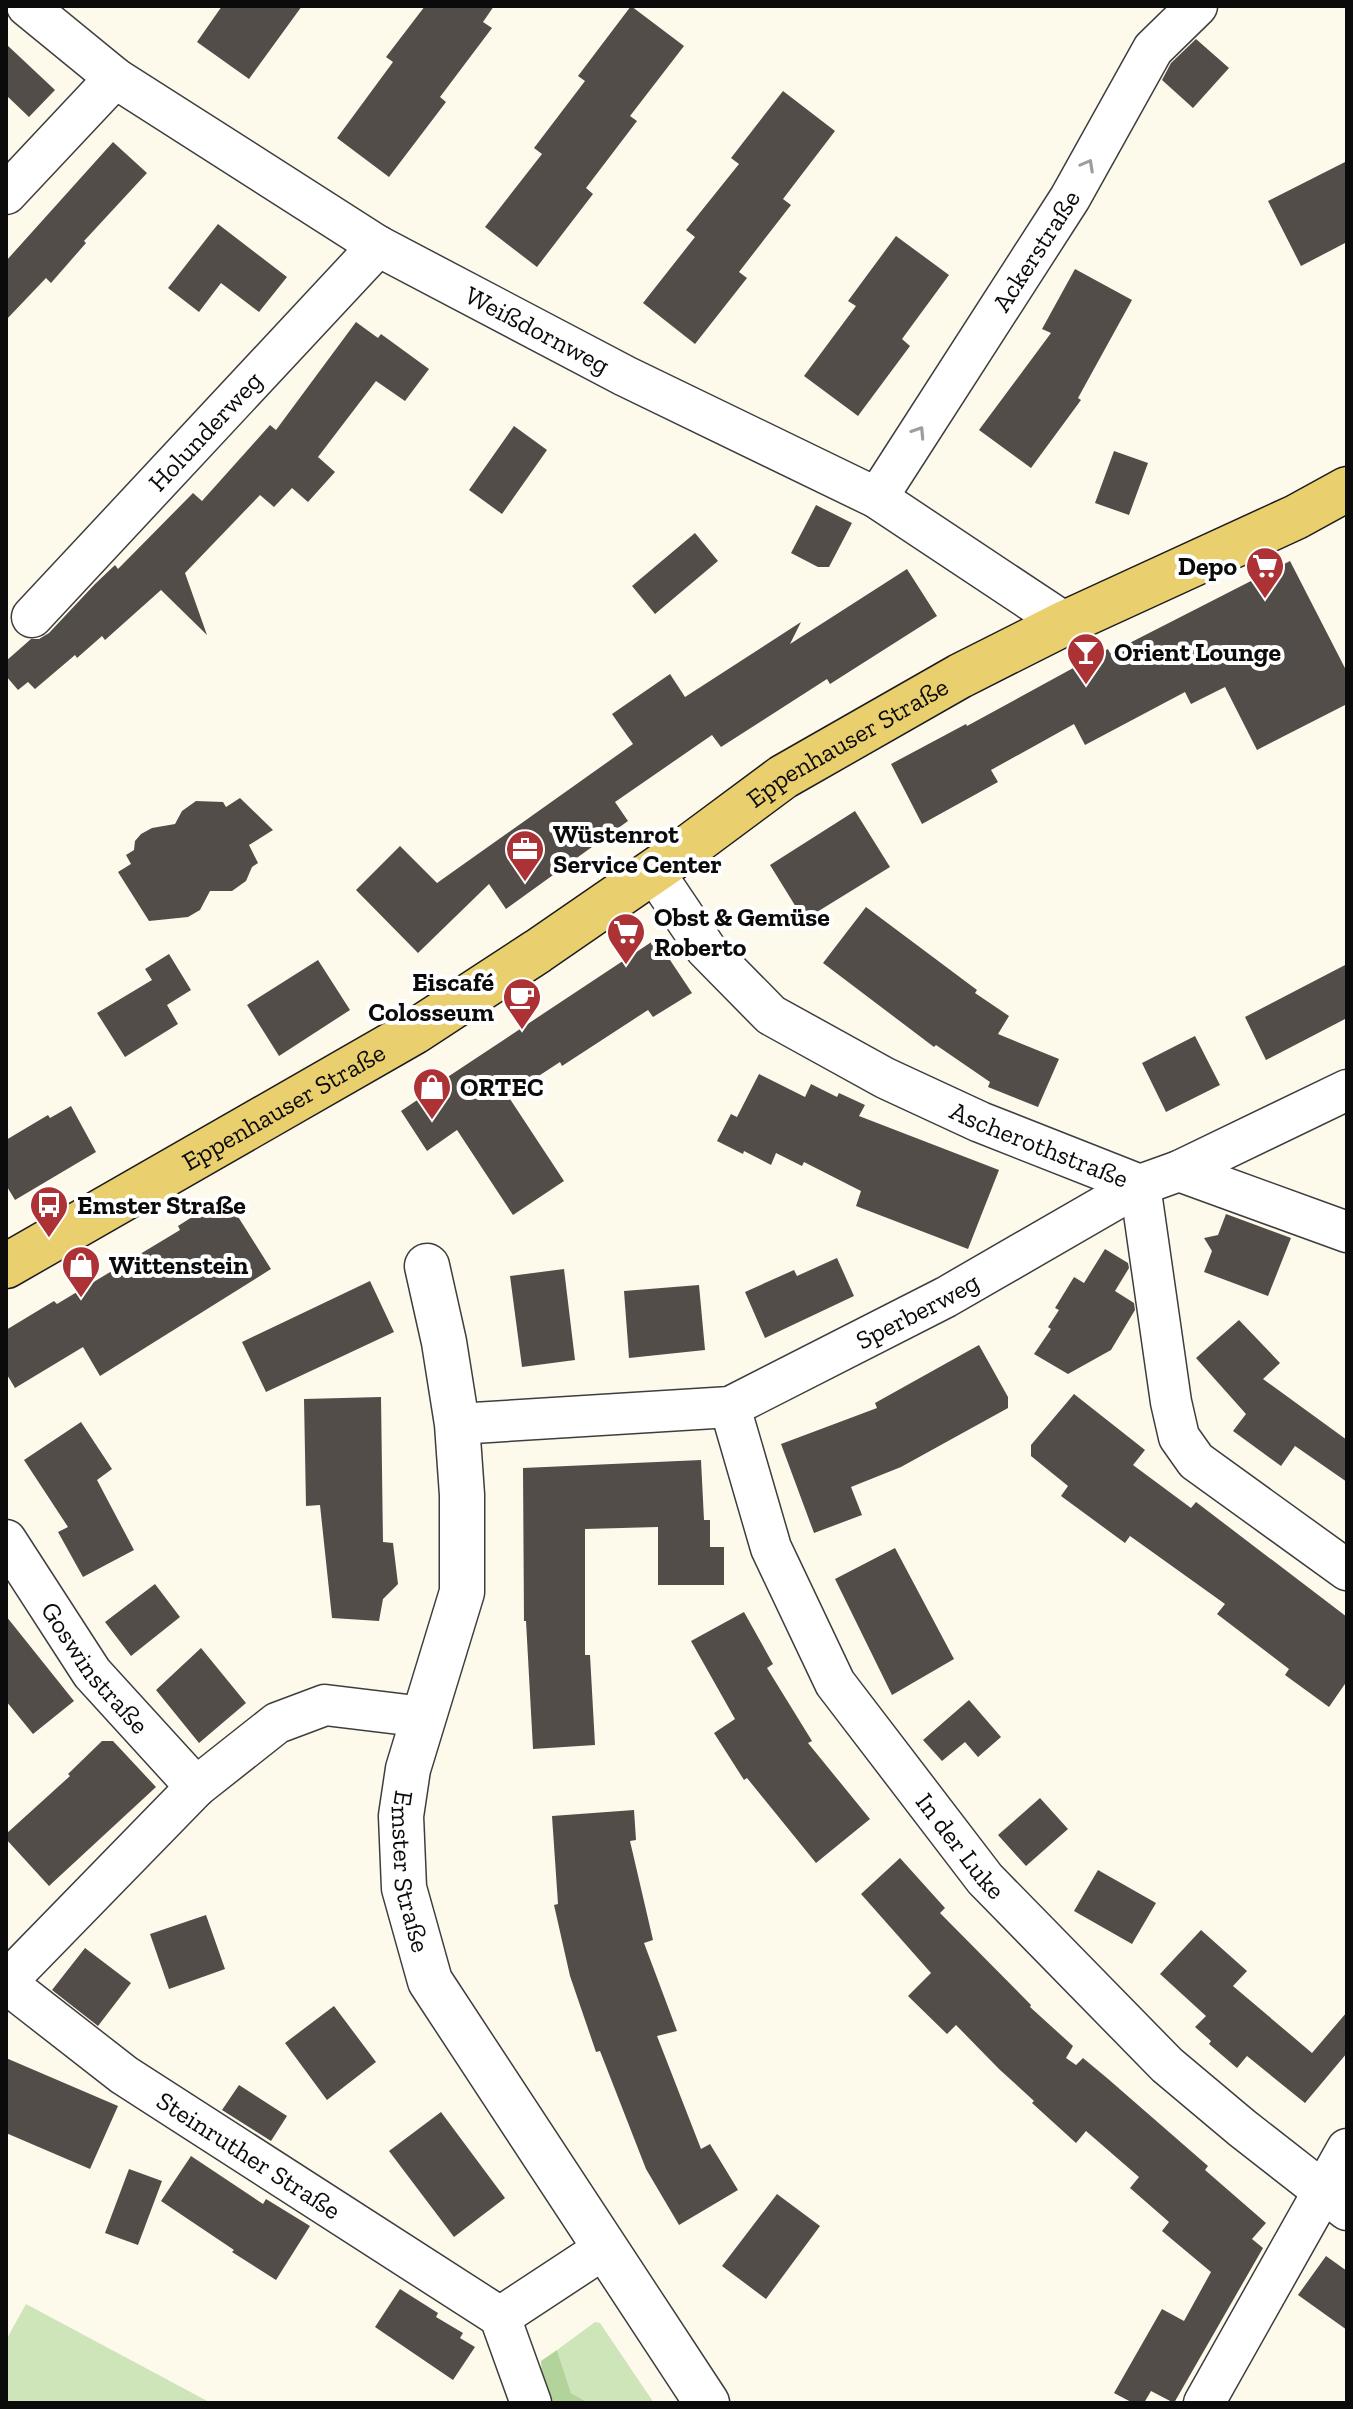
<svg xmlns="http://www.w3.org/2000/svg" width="1353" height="2409" viewBox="0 0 1353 2409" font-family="'Zilla Slab',serif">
<rect width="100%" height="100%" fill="#fdfaec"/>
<!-- green -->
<path fill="#cee4b9" d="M26,2304L211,2403H6V2340Z
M595,2322L600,2323L654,2403H589L571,2393L557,2350Z"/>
<!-- forest -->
<path fill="#b2d39a" d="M557,2350L571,2393L589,2403H551L542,2378L541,2361Z"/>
<!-- building -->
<path fill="#534d49" d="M222,6H302L249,79L197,42Z
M425,6H494L483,22L492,28L440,97L446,102L389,177L337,138L393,62L386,57Z
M631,6L684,46L630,116L637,121L586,188L593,194L537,267L485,227L542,154L534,148L585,81L578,76Z
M1196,39L1229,68L1193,108L1162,80L1171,63Z
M6,44L55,90L29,117L6,95Z
M783,91L835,131L783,199L791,205L739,272L747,278L695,344L643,303L695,237L686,230L739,164L731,158Z
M113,142L147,173L84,241L86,243L51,283L46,278L6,320V261Z
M1347,161V242L1301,266L1268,201Z
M218,224L287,277L259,312L221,283L199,312L168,288Z
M896,236L949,275L902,339L910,346L858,416L804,376L856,306L848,301Z
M1075,269L1132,300L1078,398L1081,400L1031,468L979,430L1051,333L1042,329Z
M356,322L378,338L381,334L429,369L405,401L376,381L318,457L335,472L308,502L292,488L274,507L260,495L185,573L207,635L161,590L105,640L102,636L77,658L75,655L35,689L28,682L18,690L6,676V661L31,639H39L49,633L95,584L115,565L118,569L193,493L202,501L270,425L276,430Z
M514,426L547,450L502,514L469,490Z
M1114,451L1148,463L1129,515L1095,503Z
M816,505L852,523L829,567H818L791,553Z
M695,533L718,561L655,614L632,586Z
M1290,561L1347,672V704L1257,750L1225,687L1191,704L1185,692L1085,745L1074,724L991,770L998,782L922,824L891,764L966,724L967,726L1108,649L1110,653Z
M907,569L937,616L830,684L827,679L721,747L712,735L615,802L628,821L506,909L489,884L418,953L356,890L400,846L437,883L633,744L612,714L670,674L685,697L801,622L790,644Z
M240,798L273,830L249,845L258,863L252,867L246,881L232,891H210L200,910L188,917L149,921L118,872L131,864L126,855L134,850L135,841L141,834L152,828L175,824L182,811L196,801L223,802L226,807Z
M855,811L890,867L804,920L770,865Z
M866,907L977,990L975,993L1009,1016L998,1034L1059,1059L1038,1107L988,1087L990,1082L936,1045L934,1047L823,963Z
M656,939L692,993L653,1017L648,1010L562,1066L560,1062L508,1096L564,1181L513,1215L457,1130L427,1151L401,1111L438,1086L437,1084Z
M169,954L191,990L167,1005L178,1024L125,1057L97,1013L152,980L145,969Z
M318,960L350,1010L279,1056L247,1005Z
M1347,964V1018L1266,1060L1245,1017Z
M1195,1036L1220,1085L1166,1112L1142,1063Z
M759,1074L805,1097L811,1084L837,1097L839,1093L865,1105L859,1116L999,1170L968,1249L856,1206L861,1191L804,1162L802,1166L776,1153L771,1165L744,1151L743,1154L717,1141L731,1114L737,1117Z
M71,1106L96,1152L15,1200L6,1185V1140L48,1115L50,1118Z
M225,1196L271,1269L100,1376L83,1347L15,1388L6,1373V1330L54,1301L57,1304L180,1230L178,1226Z
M1226,1214L1291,1238L1268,1296L1204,1272L1212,1251L1204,1238L1218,1235Z
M1105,1249L1128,1263L1129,1268L1115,1291L1134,1303L1135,1310L1111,1350L1068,1374L1034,1354L1051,1329L1048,1327L1059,1310L1055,1308L1074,1277L1084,1283Z
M837,1258L854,1296L765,1338L745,1292L794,1270L797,1276Z
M564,1269L575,1360L522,1367L510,1276Z
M370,1281L394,1332L266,1392L242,1342Z
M699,1285L705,1350L629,1358L624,1291Z
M1239,1320L1280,1363L1263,1379L1347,1440V1482L1295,1446L1281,1466L1233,1431L1246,1414L1196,1358Z
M979,1345L1008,1397V1408L901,1467L851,1487L862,1515L814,1533L781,1444L877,1408L875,1403Z
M1074,1394L1145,1450L1133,1465L1191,1508L1196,1502L1347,1617V1681L1329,1707L1285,1675L1289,1669L1217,1614L1225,1604L1130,1536L1125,1543L1061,1496L1068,1486L1031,1456V1445Z
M381,1397L383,1542L393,1543L398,1584L383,1599L379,1621L332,1618L320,1505L306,1506L304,1399Z
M81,1422L112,1469L97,1480L134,1550L83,1577L58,1532L68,1527L24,1460Z
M701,1460L704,1520H710V1547H724V1585H658V1527L585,1529V1655H590L595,1745L533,1749L526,1621H524L523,1468Z
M895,1548L954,1659L892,1695L835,1579Z
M155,1584L180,1617L131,1656L105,1622Z
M744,1612L773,1664L767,1668L812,1741L808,1743L870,1819L816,1863L747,1778L744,1780L714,1733L735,1719L691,1641Z
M6,1616L74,1701L33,1734L6,1701Z
M201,1648L246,1703L199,1743L156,1690Z
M969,1700L1001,1737L978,1757L965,1742L942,1761L923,1740Z
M102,1741H113L156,1787L49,1886L6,1839V1834L70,1776L68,1774Z
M1040,1798L1068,1829L1026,1866L998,1835Z
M634,1810L636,1840L630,1841L653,1940L644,1943L677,2031L657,2036L701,2149L710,2144L738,2190L679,2225L646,2169L600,2051L596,2052L570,1976L554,1905L558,1904L552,1816Z
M900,1858L945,1908L940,1913L1031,2005L1030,2007L1073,2046L1066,2058L1076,2065L1083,2058L1107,2078L1208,2166L1205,2170L1266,2223L1252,2239L1263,2248L1174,2403L1151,2391L1144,2403H1133L1114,2393L1162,2309L1184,2321L1211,2272L1162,2231L1169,2222L1130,2188L1139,2177L1086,2131L1076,2143L1032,2103L1034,2101L999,2069L956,2025L947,2034L908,1996L931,1973L861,1894Z
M1098,1870L1156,1903L1132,1944L1074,1911Z
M206,1915L225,1969L169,1989L150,1934Z
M1201,1930L1247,1971L1233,1986L1312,2053L1347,2012V2053L1305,2103L1247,2056L1237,2068L1209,2044L1211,2041L1195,2027L1206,2016L1160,1974Z
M85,1948L131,1983L98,2026L52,1990Z
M334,2006L376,2062L327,2100L285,2043Z
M6,2058L118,2106L90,2169L6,2133Z
M239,2085L287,2116L271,2141L222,2110Z
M441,2112L505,2198L454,2237L389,2151Z
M191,2156L263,2204L266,2199L310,2226L276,2280L232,2252L234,2250L161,2201Z
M129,2169L162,2181L138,2245L105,2233Z
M777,2194L820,2226L766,2299L722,2266Z
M1326,2256L1347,2271V2330L1298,2295Z
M400,2289L438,2313L436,2317L463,2333L460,2338L475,2347L453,2380L375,2327Z"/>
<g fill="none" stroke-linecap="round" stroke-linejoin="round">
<defs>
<g id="minor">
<path id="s1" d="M27,6L115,78L378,246L625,376L877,498L1065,623"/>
<path d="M6,194L115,78"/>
<path id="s2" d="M877,498L1070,198L1153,49L1197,6"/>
<path id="s3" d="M32,617L378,246"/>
<path id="s4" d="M654,872L706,949L771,1015L885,1078L980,1122L1140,1185"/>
<path d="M1179,1171L1347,1232"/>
<path d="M1140,1185L1171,1402L1179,1437L1196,1461L1347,1570"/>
<path id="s5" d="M730,1407L771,1548L835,1683L985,1879L1167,2065L1242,2128L1347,2210"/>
<path id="s6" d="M457,1424L730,1407L946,1297L1140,1185L1179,1171L1347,1090"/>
<path id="s7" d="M6,1540L92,1673L196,1787"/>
<path d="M6,1982L196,1787L277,1723L325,1705L424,1717"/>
<path id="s8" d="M6,1983L124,2075L500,2317L531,2403"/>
<path d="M500,2317L605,2248"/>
<path d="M1204,2403L1347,2149"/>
</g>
<g id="tertiary">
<path id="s9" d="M427,1266L444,1342L457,1424L462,1495V1592L408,1769L401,1816L404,1888L430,1981L707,2403"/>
</g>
<g id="primary">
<path id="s10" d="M6,1266L414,1032L538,951L686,849L783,777L960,676L1065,623L1296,517L1347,489"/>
</g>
</defs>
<!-- minor casing -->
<use href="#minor" stroke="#3e3e3e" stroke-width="43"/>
<!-- tertiary casing -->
<use href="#tertiary" stroke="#3e3e3e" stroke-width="47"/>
<!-- primary casing -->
<use href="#primary" stroke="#1c1c1c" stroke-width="47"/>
<!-- minor -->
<use href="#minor" stroke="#fff" stroke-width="40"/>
<!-- tertiary -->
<use href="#tertiary" stroke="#fff" stroke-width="44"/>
<!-- primary -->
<use href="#primary" stroke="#eacf6e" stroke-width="44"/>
</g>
<!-- one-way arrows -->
<defs><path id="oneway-chevron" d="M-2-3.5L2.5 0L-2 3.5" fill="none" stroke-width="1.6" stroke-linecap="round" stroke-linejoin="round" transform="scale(2)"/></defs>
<g stroke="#9d9d9d">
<use href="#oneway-chevron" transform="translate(1088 165) rotate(-61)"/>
<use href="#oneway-chevron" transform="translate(919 432) rotate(-57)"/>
</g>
<!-- icons -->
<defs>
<symbol id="supermarket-pin" viewBox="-11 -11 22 30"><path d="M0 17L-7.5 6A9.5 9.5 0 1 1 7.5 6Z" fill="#ac3235" stroke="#fff"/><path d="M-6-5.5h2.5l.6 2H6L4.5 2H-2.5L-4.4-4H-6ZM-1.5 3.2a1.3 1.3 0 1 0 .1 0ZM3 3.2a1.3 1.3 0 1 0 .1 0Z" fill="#fff"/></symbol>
<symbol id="bar-pin" viewBox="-11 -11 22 30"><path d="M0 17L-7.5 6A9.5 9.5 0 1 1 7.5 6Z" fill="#ac3235" stroke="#fff"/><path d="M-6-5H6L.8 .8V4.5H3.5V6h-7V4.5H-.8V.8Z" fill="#fff"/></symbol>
<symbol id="office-pin" viewBox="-11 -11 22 30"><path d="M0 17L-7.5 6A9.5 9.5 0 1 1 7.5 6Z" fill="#ac3235" stroke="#fff"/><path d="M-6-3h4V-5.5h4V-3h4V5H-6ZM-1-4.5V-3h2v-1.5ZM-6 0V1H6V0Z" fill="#fff"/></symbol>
<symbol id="cafe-pin" viewBox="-11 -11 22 30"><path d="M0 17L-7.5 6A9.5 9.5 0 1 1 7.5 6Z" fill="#ac3235" stroke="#fff"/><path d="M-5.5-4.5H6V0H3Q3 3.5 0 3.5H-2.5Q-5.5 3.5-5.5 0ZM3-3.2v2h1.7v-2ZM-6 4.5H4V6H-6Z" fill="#fff"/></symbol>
<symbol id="shop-pin" viewBox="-11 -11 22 30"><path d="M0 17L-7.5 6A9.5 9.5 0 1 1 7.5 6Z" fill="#ac3235" stroke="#fff"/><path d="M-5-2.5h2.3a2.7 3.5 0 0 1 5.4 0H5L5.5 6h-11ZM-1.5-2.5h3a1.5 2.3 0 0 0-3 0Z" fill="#fff"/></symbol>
<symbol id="bus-pin" viewBox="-11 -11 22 30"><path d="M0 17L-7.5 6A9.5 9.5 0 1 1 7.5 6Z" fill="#ac3235" stroke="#fff"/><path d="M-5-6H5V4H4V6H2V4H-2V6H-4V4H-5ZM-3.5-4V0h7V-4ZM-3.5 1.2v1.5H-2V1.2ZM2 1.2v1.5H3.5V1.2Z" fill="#fff"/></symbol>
</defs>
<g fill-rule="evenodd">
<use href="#supermarket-pin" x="1243" y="544" width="44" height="60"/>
<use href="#bar-pin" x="1064" y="630" width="44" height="60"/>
<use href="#office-pin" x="503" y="827" width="44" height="60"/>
<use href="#supermarket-pin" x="604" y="910" width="44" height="60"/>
<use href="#cafe-pin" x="500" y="975" width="44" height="60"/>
<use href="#shop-pin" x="410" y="1065" width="44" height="60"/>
<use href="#bus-pin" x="27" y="1183" width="44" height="60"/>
<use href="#shop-pin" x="59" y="1243" width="44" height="60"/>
</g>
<g text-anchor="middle" stroke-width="8" stroke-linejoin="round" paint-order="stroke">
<!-- street labels -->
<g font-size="26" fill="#0b0b0b" stroke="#fff">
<text dy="9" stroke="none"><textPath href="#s2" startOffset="294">Ackerstraße</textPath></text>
<text dy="9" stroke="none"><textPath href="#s1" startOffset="606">Weißdornweg</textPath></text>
<text dy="9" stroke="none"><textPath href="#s3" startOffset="254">Holunderweg</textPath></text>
<text dy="9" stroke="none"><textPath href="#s10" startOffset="992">Eppenhauser Straße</textPath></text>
<text dy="9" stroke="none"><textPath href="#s10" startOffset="320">Eppenhauser Straße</textPath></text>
<text dy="9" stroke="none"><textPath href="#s4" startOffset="484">Ascherothstraße</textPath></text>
<text dy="9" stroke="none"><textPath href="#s6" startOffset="484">Sperberweg</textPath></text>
<text dy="9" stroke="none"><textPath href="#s7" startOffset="156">Goswinstraße</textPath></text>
<text dy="9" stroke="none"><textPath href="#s5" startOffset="502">In der Luke</textPath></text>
<text dy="9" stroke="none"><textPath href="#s9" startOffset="618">Emster Straße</textPath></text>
<text dy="9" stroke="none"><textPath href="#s8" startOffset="298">Steinruther Straße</textPath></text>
</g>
<!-- poi labels -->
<g font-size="26" font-weight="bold" fill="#0b0b0b" stroke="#fff" text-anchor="start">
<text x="1237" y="575" text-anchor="end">Depo</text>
<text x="1114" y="661">Orient Lounge</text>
<text x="553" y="843">Wüstenrot<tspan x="553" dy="30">Service Center</tspan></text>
<text x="654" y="926">Obst &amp; Gemüse<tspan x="654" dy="30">Roberto</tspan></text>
<text x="494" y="991" text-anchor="end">Eiscafé<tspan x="494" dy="30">Colosseum</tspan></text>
<text x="460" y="1096">ORTEC</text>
<text x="77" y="1214">Emster Straße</text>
<text x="109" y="1274">Wittenstein</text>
</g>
</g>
<!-- border -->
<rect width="1353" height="2409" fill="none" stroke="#0b0b0b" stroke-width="16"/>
</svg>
